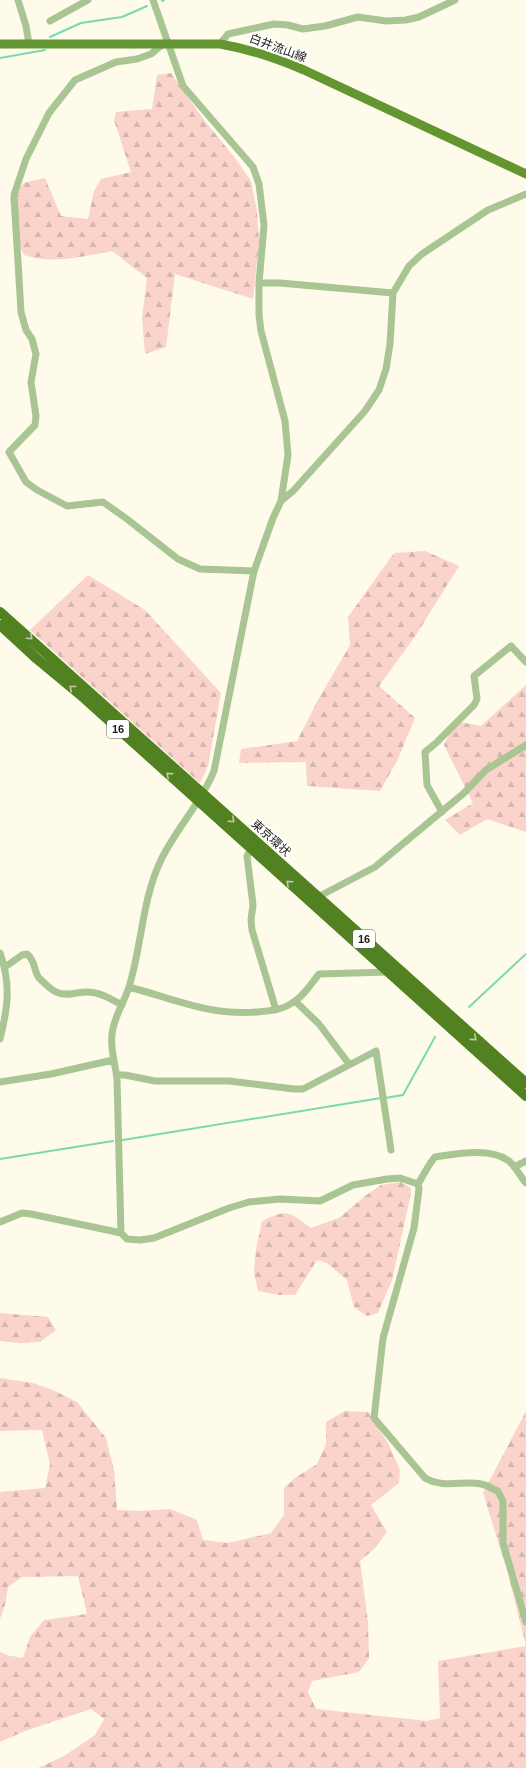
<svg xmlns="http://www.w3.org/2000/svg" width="526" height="1768" viewBox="0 0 526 1768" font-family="Arial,'Noto Sans JP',sans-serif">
<defs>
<pattern id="forest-firs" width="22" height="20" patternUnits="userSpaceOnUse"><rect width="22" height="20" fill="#fad3cb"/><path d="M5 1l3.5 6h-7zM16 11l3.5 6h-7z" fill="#d6b5ad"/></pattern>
</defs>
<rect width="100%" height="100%" fill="#fefbea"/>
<!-- forest -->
<path fill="url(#forest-firs)" d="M171,73L204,120L235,158L251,181L257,211L259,242L253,299L175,274L166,347L145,354L142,318L147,278L112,251C84,256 52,265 24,255L13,233L10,198L24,183L45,178L61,216L88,219L94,191L101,179L131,172L114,120L116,112L152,109L157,75Z
M425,551L459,566L416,635L379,686L415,718L397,761L380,791L307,786L306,762L239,763L241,749L297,741L319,698L350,645L348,617L394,553Z
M88,575L145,610L221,693L208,766L200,783L30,630Z
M526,685V832L487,819L460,835L445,820L473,803L444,745L455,721L481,726Z
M401,1182L411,1188L410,1198L392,1280L378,1313L367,1316L354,1307L347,1280L327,1263L317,1260L295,1295H279L258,1291L254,1272L256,1249L262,1221C289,1208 288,1212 311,1228L339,1218L365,1196L381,1185Z
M0,1313L48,1317L56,1330L40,1342L19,1343L0,1341Z
M0,1378L33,1383L53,1390L77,1402L106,1438L114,1470L117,1510L143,1511L170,1509L197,1520L203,1540L228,1543L271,1533L284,1515V1488L295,1478L317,1464L326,1444V1422L345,1411L368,1412L388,1443L400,1470L399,1483L371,1505L387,1532L374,1549L360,1561L368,1622L369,1658L359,1672L312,1681L308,1692L316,1709L427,1721L440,1718L438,1661L526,1646L508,1574L483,1493L526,1411V1768H38L64,1756L95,1735L104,1719L91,1709L25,1731L0,1742V1652L10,1656L23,1658L30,1637L44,1620L87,1614L78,1576L22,1577L8,1587L5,1605L0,1619V1492L45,1488L50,1464L42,1430L0,1431Z"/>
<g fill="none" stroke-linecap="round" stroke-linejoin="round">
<!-- stream -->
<path stroke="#78d9b2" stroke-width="2" d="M162,1L164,0
M50,37L81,23L122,17L147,6
M0,58L45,50
M469,1007L526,954
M385,1098L403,1095L435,1037
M123,1140L381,1098
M0,1159L113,1141"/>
<!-- minor -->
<path stroke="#a8c593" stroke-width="7" d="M18,0L26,26L29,44
M50,21L88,0
M163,44L151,54L137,59L116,62L75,80L49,113L26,159L14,195L21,312L26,330L32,339L36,354L31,382L36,416L35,425L9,452L26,482L37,490L67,506L103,502L127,519L178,559L200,569L254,571
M220,44L228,34L274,24L288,25L303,29L325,26L358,17L386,21L406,20L419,17L455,0
M259,283H280L393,293
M281,501L293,491L365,411L379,390L386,369L390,344L393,293L409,266L422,254L488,210L526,194
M442,812L427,785L425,752L436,743L474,705L477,699L474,676L511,646L526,662
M251,849L247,856L253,905L251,920L252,930L276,1010
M316,898L375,867L464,793L486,770L526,745
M0,953C11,984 8,1007 0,1039
M5,967L22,955L27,954C36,961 33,970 39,978C43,982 52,990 56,992C65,997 78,992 87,992C100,992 111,999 122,1005
M129,987C174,999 210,1016 257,1012C269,1011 282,1010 292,1003C303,997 311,984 319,974L389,972
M295,1001L319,1024L349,1064
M117,1075H125L155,1081H229L294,1089H303L376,1051L391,1150
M0,1082L51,1074L113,1060
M514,1167L526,1161
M526,1183C520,1176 516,1167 509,1161C490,1147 456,1154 435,1157C430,1162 423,1176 418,1184L419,1189L414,1228L383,1338L374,1418L425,1478C444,1489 464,1480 481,1484C487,1485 492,1489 498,1491L503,1501V1543L526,1622
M0,1222L22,1213L31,1214L112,1231L121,1233L127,1239L140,1240L154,1238L229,1208L249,1202L280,1199L320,1201L353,1185L387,1179L400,1178L418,1184
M121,1233L117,1080C116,1065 110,1051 112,1035C113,1018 124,1003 129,987C142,945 142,899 161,860C176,829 201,803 214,771L254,571L273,518L281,501L288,455L285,421L261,331L259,315V283L264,225L259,184L253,167L183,86L153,0"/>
<!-- major -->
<path stroke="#639631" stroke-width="9" d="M0,44H220C250,49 276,58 304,70L526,174"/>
<!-- highway -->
<path stroke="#528122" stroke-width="10" d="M0,612L526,1083
M0,625L37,659L84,698L526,1096"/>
</g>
<!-- one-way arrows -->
<defs><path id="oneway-chevron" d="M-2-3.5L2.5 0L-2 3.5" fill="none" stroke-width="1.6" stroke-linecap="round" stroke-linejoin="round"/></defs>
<g stroke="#bacda7">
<use href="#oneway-chevron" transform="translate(30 637) rotate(42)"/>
<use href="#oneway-chevron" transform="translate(72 688) rotate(-141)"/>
<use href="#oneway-chevron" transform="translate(169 775) rotate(-138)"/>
<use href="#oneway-chevron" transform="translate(232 820) rotate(42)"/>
<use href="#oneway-chevron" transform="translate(289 883) rotate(-138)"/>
<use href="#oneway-chevron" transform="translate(474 1038) rotate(40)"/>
</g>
<g text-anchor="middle" stroke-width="4" stroke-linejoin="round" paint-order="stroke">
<!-- shield labels -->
<g fill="#fff" stroke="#605f5b" stroke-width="1">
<rect x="107" y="720" width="22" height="18" rx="3"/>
<rect x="353" y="930" width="22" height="18" rx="3"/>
</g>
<g font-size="11" font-weight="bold" fill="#1c1b15">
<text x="118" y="733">16</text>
<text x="364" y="943">16</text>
</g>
<!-- street labels -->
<g font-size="12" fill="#1c1b15" stroke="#fff">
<text transform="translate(278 48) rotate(20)" y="4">白井流山線</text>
<text transform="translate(271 838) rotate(42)" y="4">東京環状</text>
</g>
</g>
</svg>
